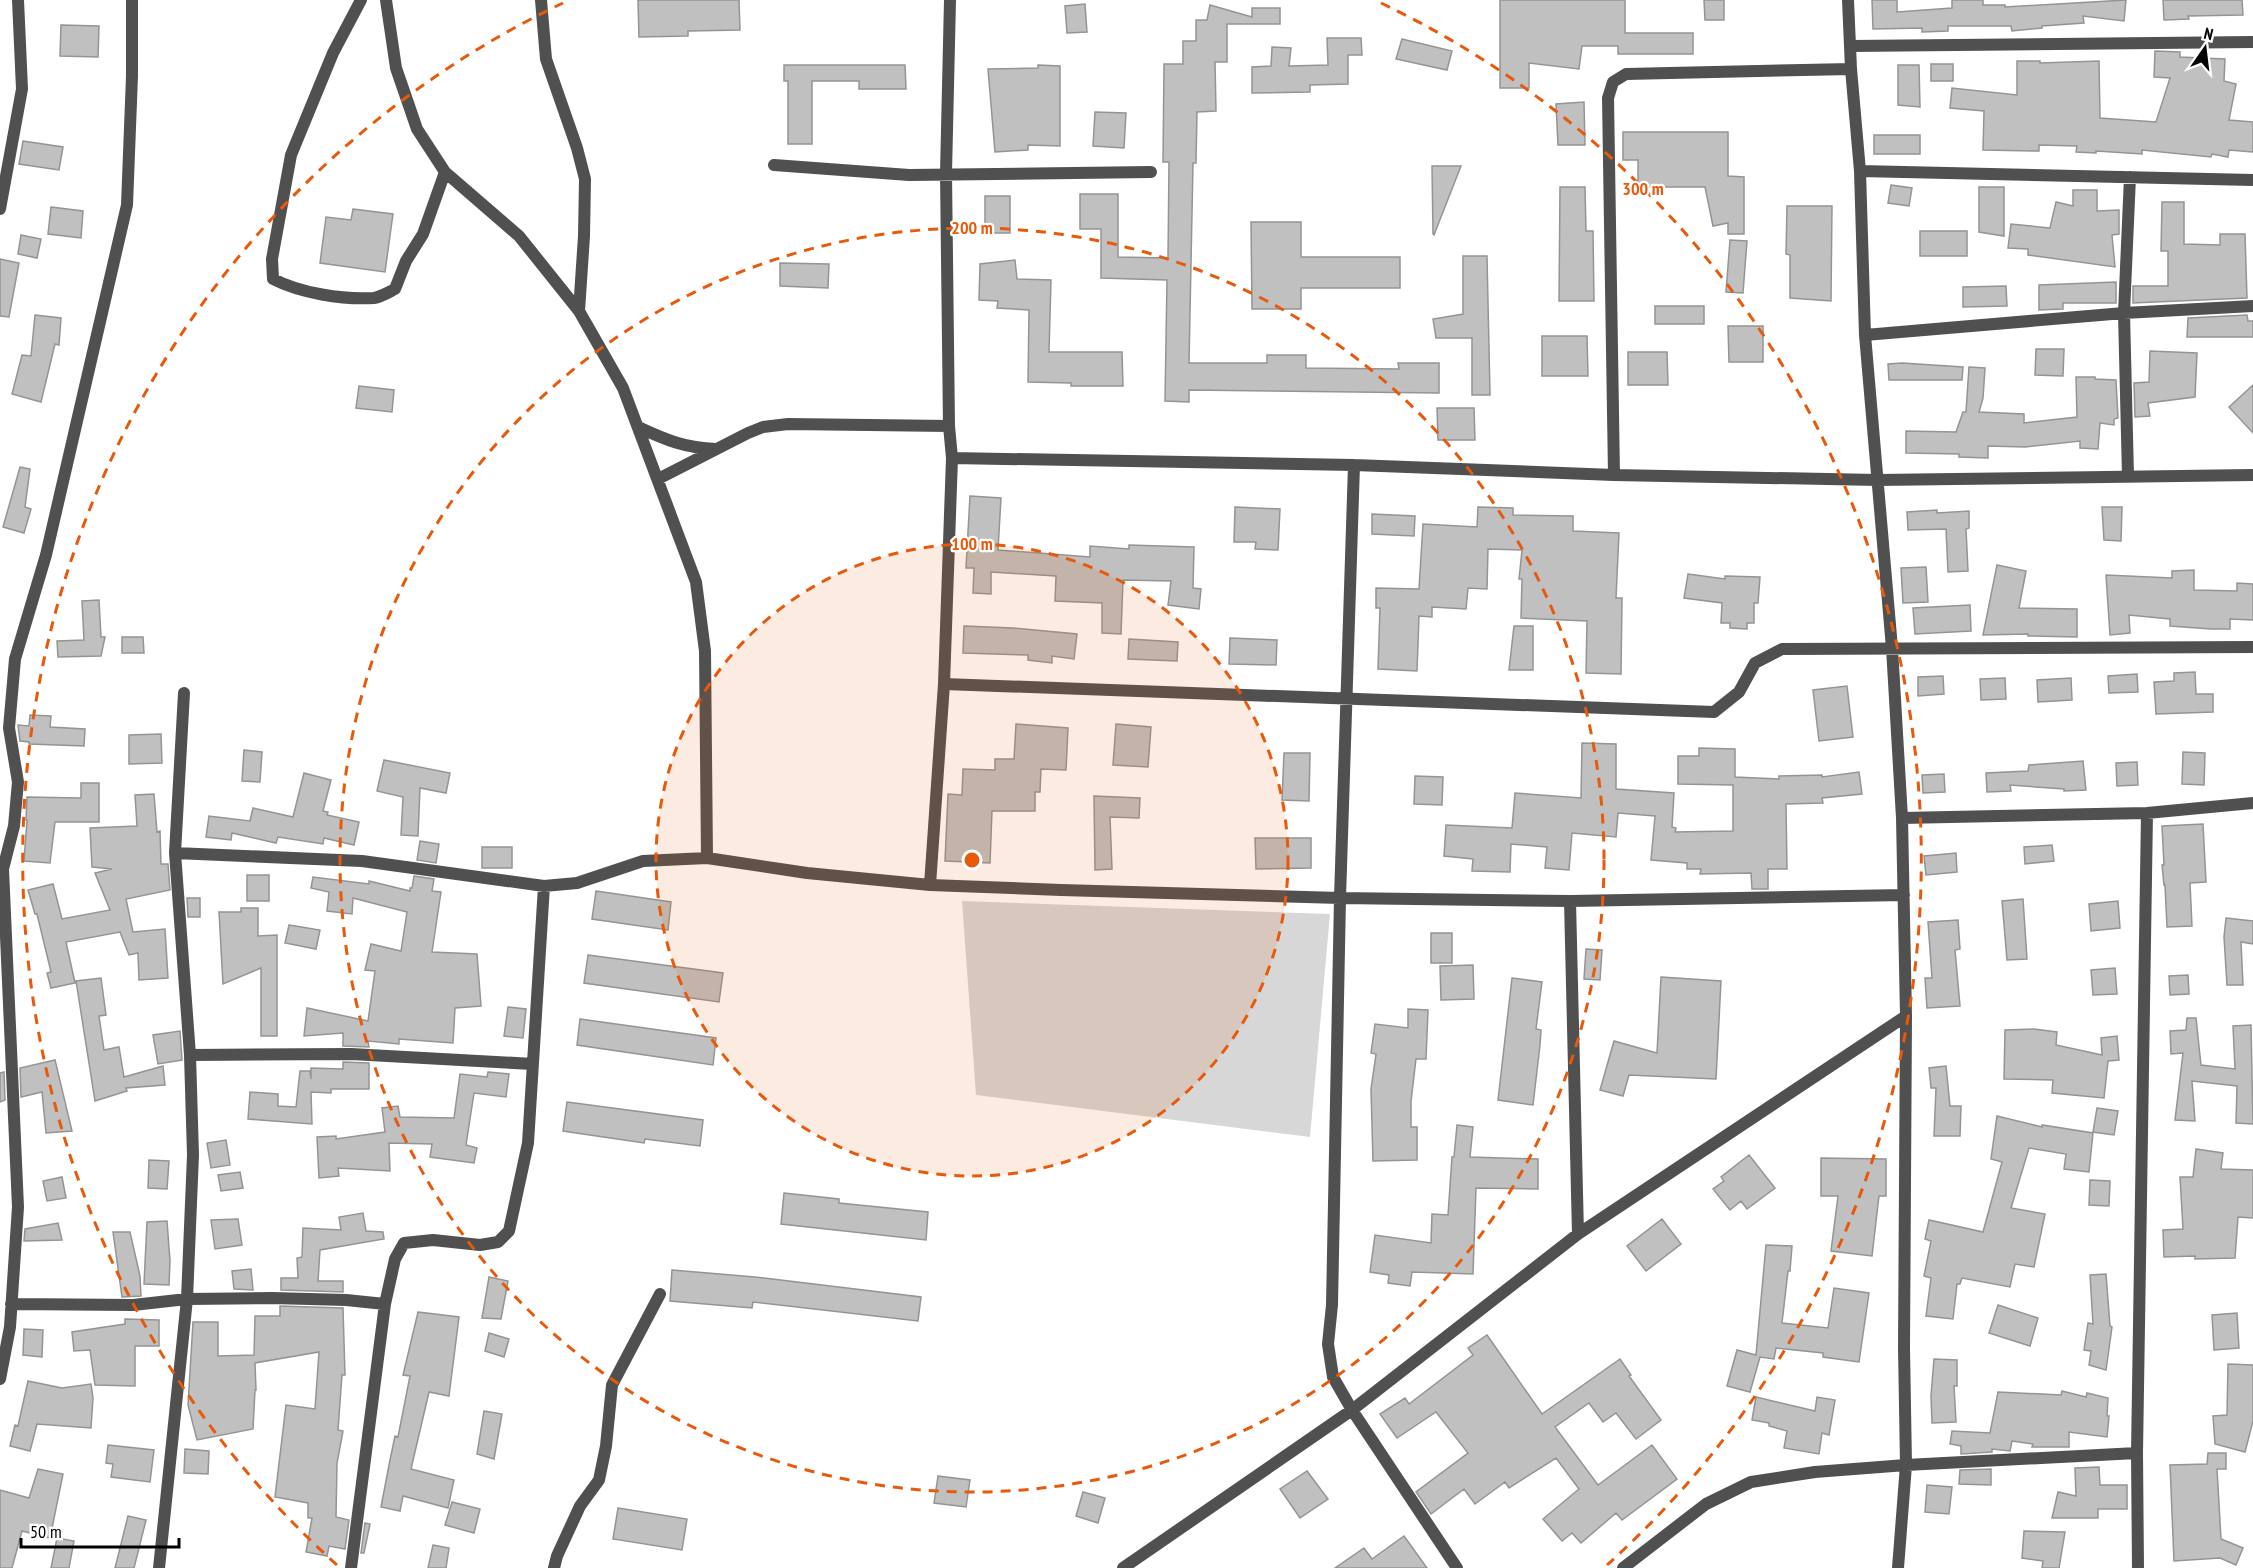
<svg xmlns="http://www.w3.org/2000/svg" width="2253" height="1568" viewBox="0 0 2253 1568" font-family="'PT Sans Narrow',sans-serif">
<rect width="100%" height="100%" fill="#fff"/>
<!-- green -->
<path fill="#d7d7d7" d="M962,901L1330,914L1310,1137L976,1095Z"/>
<!-- building -->
<path fill="#c0c0c0" stroke="#949494" stroke-width="1.5" d="M638,0H739L740,30L688,31V36L639,37Z
M1500,0H1625V33H1693V54H1618V46H1582L1579,69L1529,63V88H1500Z
M1704,0H1724V20H1705Z
M1872,0H1897V12L1952,8V0H1983V5H2005V7L2126,0L2124,21L2083,16L2084,23L2042,26V28L2012,31L2011,26H1948V31L1922,32V28L1873,29Z
M2163,0H2242L2243,15L2188,16L2189,19L2164,20Z
M1085,4L1087,32L1067,33L1065,6Z
M1210,5L1252,17V8H1280V24H1227V62H1215L1216,111L1197,112L1196,163H1193L1189,363H1267V355H1306V368L1399,369L1398,363H1439V393L1189,390V402L1165,401L1167,280L1101,278V229H1080V194H1118V257L1168,258L1169,162H1163L1164,64H1183V41H1196V20H1207Z
M61,25L99,26L98,57L60,56Z
M1327,38H1361L1362,55H1348V84L1310,85V92L1252,93V67L1271,66L1272,47L1291,48L1289,66L1328,65Z
M1402,39L1452,51L1447,70L1396,59Z
M2155,51L2180,52V57L2225,59L2224,81L2236,84L2229,120L2253,122V152L2229,150L2228,157L2212,154L2211,157L2142,150V154L2096,151V153L2076,152L2077,146L2039,145V151L1983,150L1984,111L1950,108L1952,88L2017,95V61H2040V63L2099,61L2100,118L2156,122L2170,78L2154,77Z
M1931,64H1953V81H1931Z
M784,65H905L906,89H859V81H812V144H788V81H784Z
M1038,65L1060,66V146L1028,145V150L995,152L988,69L1038,68Z
M1898,65H1919L1920,107L1898,105Z
M1584,102L1585,145H1558L1556,104Z
M1095,112L1126,113L1124,148L1093,146Z
M1623,132H1728V176L1744,177V234H1728V223L1713,226L1705,187H1638V160H1623Z
M1874,135H1920V154H1874Z
M23,141L63,147L59,170L19,164Z
M1432,166H1461L1434,235L1433,234Z
M1891,185L1912,188L1909,206L1888,203Z
M1560,187H1585L1586,231H1593L1594,301H1559Z
M1979,187H2004V236L1979,232Z
M2073,190H2097V211L2119,210V234L2112,235L2115,267L2028,255V249L2008,248L2011,224L2050,228L2056,202L2073,206Z
M985,196H1010V233H985Z
M2162,202H2184V244L2220,245V234H2245L2247,298L2133,303V286H2168V251H2161Z
M1787,206H1832L1831,301L1790,298V255L1786,254Z
M51,207L83,211L81,238L48,234Z
M353,209L393,214L385,272L320,263L326,217L351,220Z
M1251,222H1301V257H1400V288H1301V309H1252Z
M1920,231H1967V256H1920Z
M21,235L41,239L37,258L18,254Z
M1730,240L1747,241L1743,293L1726,292Z
M1463,256H1487L1490,395H1472V338H1436L1433,319L1463,314Z
M0,259L19,263L9,317L0,316Z
M1015,260L1017,279L1051,280L1049,352H1122L1123,386H1071V383L1028,382L1029,310L997,308L998,301L979,300L980,264Z
M780,263L829,264L828,288L780,286Z
M2116,282V303H2063V309L2039,310V285Z
M2006,286L2007,306L1963,307V287Z
M1655,306H1704V324H1655Z
M35,315L61,318L59,345L55,344L41,402L12,394L22,355L31,356Z
M2247,315L2248,321H2253V337H2187L2188,318Z
M1728,326H1763V362H1729Z
M1542,336H1587L1588,376H1542Z
M2036,349H2064L2063,376L2035,375Z
M2150,351L2197,353L2195,397L2148,403L2150,416L2135,417L2134,383L2149,382Z
M1628,352H1667L1668,385H1628Z
M1902,363L1963,367L1962,380H1889L1888,364Z
M1969,367L1985,368L1983,398L1979,412L2024,414V423L2077,417L2076,377H2095V379L2116,380L2118,418L2114,419V425L2100,423L2098,449L2080,448V441L2025,447L1988,446V458L1959,457V454L1906,453V431L1956,432L1963,412H1966Z
M2253,385V433L2229,407Z
M359,386L394,390L392,412L356,408Z
M1437,408H1474L1475,440H1438Z
M20,467L30,469L25,507L31,509L24,533L3,527Z
M970,496L1001,498L998,550L1090,557V546L1129,549V545L1194,547L1193,588L1201,589L1199,609L1168,605L1171,581L1123,580L1121,634L1102,633V603L1055,601L1056,576L991,572V594L973,593L974,568H966Z
M1235,507L1280,509L1278,550L1255,549L1256,542H1234Z
M1478,507L1513,508V515L1573,516V531L1619,533L1616,598H1622L1621,674L1586,673L1587,621L1521,618L1522,579H1519L1522,550L1488,549L1487,589L1468,588L1466,609L1432,607V617L1419,616L1417,671L1378,669L1380,608H1376V588L1419,589L1423,524L1477,527Z
M2102,507H2122L2121,541L2104,540Z
M1937,510V513L1969,511V528L1966,529L1968,571L1948,572L1946,529L1908,530L1907,512Z
M1372,514L1415,516L1414,536L1372,534Z
M1997,565L2026,571L2019,608L2077,609V637L2028,636V634L1983,635Z
M1926,567L1928,602L1903,603L1901,568Z
M2194,570V590L2237,591V583L2253,584V620L2230,619V629H2211L2170,626V619L2129,615L2130,633L2110,635L2106,575L2172,578V571Z
M1688,574L1725,579V576L1760,577L1758,603H1754V623H1747V629L1730,628V623H1721L1722,603L1684,598Z
M99,600L101,637H105L101,656L58,657L57,641L84,640L82,601Z
M1970,605L1971,631L1915,634L1913,608Z
M964,626L1013,628L1077,634L1074,659L1052,656V663L1028,660V655L963,653Z
M1514,626H1533V670H1509Z
M122,637H143L144,653H122Z
M1230,638L1277,640L1276,665L1229,664Z
M1129,639L1178,642L1177,661L1128,659Z
M2195,672L2196,694H2213V712L2156,714L2154,682L2174,681V673Z
M2137,674L2138,692L2109,693L2108,676Z
M1943,676L1944,694L1918,696V677Z
M2005,678L2006,699L1981,700L1980,679Z
M2071,678L2072,700L2038,702L2037,680Z
M1847,686L1853,737L1819,741L1813,690Z
M30,715L51,716L50,727L85,729L84,746L29,744V742L20,741L18,725L29,726Z
M1016,724L1068,728L1066,770L1041,769L1040,792H1035V811H992L990,863L945,861L948,794L962,795L963,769L995,770V759H1014Z
M1116,724L1151,727L1148,767L1113,765Z
M161,734L162,763L129,764V735Z
M1582,743L1616,744V789L1674,793L1672,827L1676,828L1675,832L1733,831V785L1678,784V756H1699V748L1735,749V777L1779,779V776L1822,775V777L1859,772L1862,794L1822,798L1823,803L1786,804L1787,869H1768V889H1752L1751,873L1700,874L1701,869H1687V863L1651,860L1655,816L1618,813L1616,837L1572,833L1569,870L1545,868L1547,847L1511,844L1510,872L1472,871L1473,859L1444,856L1446,825L1512,828L1515,793L1581,798Z
M244,750L262,752L260,782L242,781Z
M2183,752L2205,753L2204,785L2182,784Z
M1284,753H1310L1309,801L1282,800Z
M384,760L450,773L446,793L420,788L418,836L401,835L403,797L377,791Z
M2083,761L2086,790L2064,791V789L2010,785L2011,791L1987,792L1986,773L2028,771L2029,765Z
M2137,762L2138,785L2117,786L2116,763Z
M304,773L331,780L323,811L328,812L327,815L359,822L354,845L324,838L323,844L278,837L276,843L232,833L231,840L206,837L209,816L250,821L253,808L293,817Z
M1944,774L1945,792L1923,793L1922,775Z
M1415,776L1443,777L1442,805L1414,804Z
M81,783H99V822H55L50,863L24,861L27,820H26L27,797L81,798Z
M154,794L157,832L160,831L161,864H168L170,890L126,899L133,932L165,929L168,978L139,980L138,953L129,955L120,932L66,942L75,983L51,988L47,973L51,972L37,914H35L28,890L53,884L62,919L110,910L95,873L112,869L92,867L90,828L137,826L135,795Z
M1094,796L1140,798L1139,818L1110,817L1112,869L1095,870Z
M2203,824L2206,882L2190,883L2192,926L2167,927L2165,885H2164L2162,865H2164L2162,826Z
M1255,838H1311V868L1256,869Z
M420,841L439,844L436,863L417,860Z
M2052,845L2054,861L2025,864L2024,847Z
M482,847H512V868H482Z
M1956,853L1957,872L1926,875L1924,856Z
M247,875H269V901H247Z
M414,876L434,879L432,891L441,892L432,952L477,954L481,1006L455,1008L453,1043L399,1039V1044L368,1041L369,1047L343,1046V1033L304,1036L307,1008L368,1021L375,971L365,970L371,944L401,951L407,912L353,898L352,914L327,911L329,892L311,888L313,877L369,884V881L410,891V888H412Z
M596,891L671,902L668,930L592,919Z
M187,898H200V917H188Z
M2023,899L2027,959L2007,960L2002,901Z
M2118,901L2120,928L2091,931L2089,904Z
M241,908H258V936L277,935V1036H261V968L223,984L219,912H241Z
M2226,918L2253,921V944L2241,942L2243,985H2227L2224,937Z
M1958,920L1960,949L1955,950L1960,1006L1927,1008L1925,978H1932L1928,922Z
M289,925L320,930L316,949L285,943Z
M1431,933H1452V963H1431Z
M1586,949L1602,950L1600,980L1584,979Z
M588,955L723,973L719,1002L584,983Z
M1473,965L1474,999L1441,1000L1440,966Z
M2115,968L2117,994L2093,995L2091,970Z
M2188,975L2189,994L2170,995L2169,976Z
M1661,977L1721,981L1716,1079L1629,1075L1623,1096L1600,1090L1614,1041L1657,1053Z
M101,978L106,1015L99,1016L104,1050L119,1047L124,1077L163,1066L165,1085L126,1088L127,1091L95,1101L76,981Z
M1512,978L1542,982L1536,1029L1541,1030L1540,1045L1533,1105L1498,1100Z
M508,1007L526,1009L523,1038L504,1036Z
M1408,1009L1428,1010L1426,1059H1416L1411,1101V1127H1417V1160L1373,1161L1371,1089L1376,1054L1371,1053L1375,1024L1408,1028Z
M2187,1018H2196L2201,1065L2235,1069L2233,1026L2251,1025L2253,1124L2236,1123L2237,1086L2192,1081L2195,1121L2175,1120L2183,1053L2171,1054L2170,1031L2186,1030Z
M580,1019L716,1038L713,1065L577,1045Z
M2034,1029L2057,1032L2056,1045L2102,1055L2101,1038L2117,1036L2119,1060L2108,1061L2104,1098L2052,1093L2053,1080L2004,1079L2005,1030Z
M180,1031L182,1060L158,1064L153,1035Z
M55,1060L72,1131L46,1133L42,1092L21,1097L20,1068Z
M343,1062L369,1063V1089H331V1093L311,1092L312,1124L248,1119L250,1092L278,1094V1106L296,1107L300,1071H310L311,1079V1068L343,1069Z
M1946,1066L1950,1106H1961L1960,1136H1934L1936,1088H1931L1929,1068Z
M4,1072L5,1100L0,1102V1073Z
M488,1072L509,1074L506,1097L474,1093L466,1145L477,1148L474,1163L430,1157L432,1144L389,1143L390,1171L338,1168L339,1176L319,1178L317,1137L336,1136V1139L385,1132L382,1108L398,1106L400,1117L454,1118L460,1074L487,1077Z
M567,1102L703,1120L700,1146L645,1139L644,1143L563,1131Z
M2097,1108L2118,1111L2114,1135L2093,1132Z
M1997,1116L2042,1127V1125L2093,1133L2089,1172L2064,1169L2066,1154L2029,1148L2011,1208L2045,1214L2034,1267L2015,1264L2010,1287L1962,1278L1960,1284H1957L1953,1319L1926,1316L1931,1278L1924,1276L1931,1241L1925,1239L1929,1220L1983,1232L2002,1162L1991,1159Z
M1457,1125L1473,1127L1470,1157L1538,1159V1189L1476,1188L1473,1274L1412,1272L1410,1286L1388,1283L1389,1275L1370,1272L1375,1235L1431,1243L1432,1214L1448,1215L1452,1157H1454Z
M226,1140L230,1165L211,1168L207,1143Z
M2196,1149L2223,1153L2221,1169L2253,1170V1218L2238,1217L2235,1258L2195,1259V1256L2164,1257L2163,1230L2183,1229L2180,1177H2193Z
M1749,1155L1775,1188L1747,1209L1741,1201L1730,1210L1713,1189L1724,1181L1721,1177Z
M1821,1158L1886,1159V1196H1879L1872,1256L1831,1251L1838,1196H1821Z
M149,1160L169,1161L167,1189L148,1188Z
M240,1172L243,1188L221,1191L218,1175Z
M62,1177L66,1198L47,1201L43,1181Z
M2090,1180L2110,1181L2109,1206L2089,1205Z
M784,1193L839,1199V1203L928,1212L926,1240L781,1224Z
M363,1213L366,1231L383,1232L384,1239L320,1250L318,1281H343V1292L281,1290V1278H298L297,1258L302,1257L303,1228L341,1230L339,1217Z
M238,1219L242,1245L215,1249L211,1220Z
M1662,1219L1681,1244L1646,1271L1627,1246Z
M167,1221L170,1261L169,1285L144,1284L147,1222Z
M58,1223L62,1240L24,1241L25,1229Z
M113,1232H130L140,1276L141,1296L122,1297Z
M1766,1245L1792,1246L1790,1271H1788L1782,1323L1828,1328L1834,1288L1869,1293L1859,1362L1823,1357V1353L1776,1348L1774,1359L1760,1357L1750,1392L1727,1386L1737,1350L1756,1355Z
M251,1269L253,1290L234,1289L232,1271Z
M672,1270L755,1277L921,1297L918,1321L753,1302L752,1308L670,1301Z
M2106,1274L2110,1326L2112,1327L2106,1370L2089,1365L2091,1351L2084,1350L2088,1323L2093,1324L2090,1275Z
M489,1277L508,1281L501,1319L482,1318Z
M1998,1305L2038,1318L2030,1346L1989,1333Z
M280,1306L343,1308L345,1375H342L338,1430L343,1431L337,1463L336,1517L349,1520L345,1549L329,1546L327,1556L306,1552L312,1518H308V1503L275,1497L286,1405L315,1409L319,1352L255,1363L256,1390H255L253,1429L197,1440L188,1405L193,1322H218V1356L254,1355L255,1316H280Z
M418,1312L459,1317L449,1396L429,1392L411,1469L454,1480L448,1508L403,1496L400,1511L381,1507L390,1460L395,1436L398,1437L410,1376L403,1375Z
M2237,1313L2239,1348L2214,1350L2212,1315Z
M125,1319L159,1320V1346H135V1386L95,1385L90,1350L74,1351L72,1332L125,1324Z
M24,1329L43,1330L42,1357L23,1355Z
M489,1333L509,1339L504,1357L485,1351Z
M1487,1335L1542,1414L1620,1359L1631,1375L1629,1376L1661,1420L1636,1439L1616,1413L1603,1422L1589,1403L1555,1427L1598,1485L1652,1445L1677,1479L1622,1520L1616,1513L1581,1543L1572,1533L1562,1541L1543,1519L1579,1489L1556,1458L1509,1488L1505,1482L1475,1504L1464,1489L1431,1514L1416,1492L1468,1453L1436,1412L1397,1438L1380,1414L1405,1398L1409,1404L1473,1355L1468,1348Z
M1934,1359L1957,1360V1386H1954L1956,1422L1932,1423L1931,1396Z
M2228,1364L2253,1365V1421L2245,1452L2215,1444L2213,1416L2227,1415Z
M28,1381L62,1388L91,1384L93,1398L91,1428L37,1424L30,1451L10,1446L15,1425L18,1426Z
M2062,1391L2086,1397L2087,1393L2108,1398L2107,1416H2109L2107,1437L2069,1432V1447H2032L2033,1444L2012,1441L2010,1451L1992,1449V1452L1961,1454V1446L1950,1444L1952,1431L1990,1433L1998,1392L2061,1395Z
M1756,1397L1815,1411L1817,1397L1835,1400L1829,1435L1822,1433L1819,1454L1784,1448L1787,1431L1769,1426V1423L1752,1420Z
M484,1411L502,1414L494,1459L477,1454Z
M108,1445L154,1450L150,1482L111,1477L113,1464L106,1463Z
M185,1449L209,1451L208,1474L184,1473Z
M2208,1453H2226V1469H2217L2221,1539L2243,1548L2236,1565L2220,1558L2174,1561L2170,1465L2207,1464Z
M2099,1467L2100,1485H2127V1509H2098V1518H2052L2058,1492L2076,1496L2075,1468Z
M38,1469L63,1474L50,1538L22,1531L12,1568H0V1490L29,1498Z
M1991,1469V1485L1959,1484L1960,1470Z
M1307,1471L1328,1499L1300,1518L1280,1489Z
M938,1476L970,1480L966,1507L934,1503Z
M1927,1485L1952,1487L1949,1514L1925,1512Z
M1083,1492L1105,1498L1098,1523L1076,1516Z
M452,1502L480,1509L474,1533L445,1525Z
M618,1508L687,1519L682,1550L613,1539Z
M128,1516L146,1520L134,1568H115Z
M365,1523L370,1524L364,1553H361Z
M2024,1531L2065,1532L2059,1568H2042L2043,1561L2022,1558Z
M1404,1536L1427,1568H1335L1364,1548L1372,1559Z
M57,1538L74,1541L69,1568H51Z
M433,1545L449,1548L446,1568H428Z"/>
<g fill="none" stroke-linecap="round" stroke-linejoin="round">
<!-- street -->
<path stroke="#505050" stroke-width="12" d="M361,0L333,53L291,155L272,259L273,279C300,293 343,300 374,298C381,297 389,292 395,289L406,261L423,234L445,172
M386,0L396,68L417,129L445,172L519,236L579,311L623,388L673,521L696,582L705,651L707,858
M541,0L546,59L577,148L585,179L584,236L579,311
M1848,0L1851,69L1860,171L1865,335L1892,648L1902,818L1906,1016L1904,1348L1906,1465L1898,1568
M1850,46L2253,42
M774,165L909,175L1151,172
M1860,171L2253,180
M0,209L22,89L18,0
M1865,335L2124,313L2253,306
M638,427C666,440 685,448 716,449
M952,458L1354,465L1614,475L1877,480L2253,475
M1354,465L1340,898L1332,1305L1328,1344L1333,1377L1352,1410L1457,1568
M1614,475L1608,98L1613,82L1626,74L1851,69
M2128,476L2124,313L2130,177
M658,479L748,433L763,427L788,424L949,426
M944,684L1714,712L1739,692L1755,663L1782,649L2253,647
M1902,818L2147,813L2253,803
M175,853L362,861L544,886L577,883L643,861L707,858L807,873L930,885L1061,890L1340,898L1570,901L1904,895
M930,885L944,684L952,458L949,426L946,173L950,0
M1570,901L1578,1234
M190,1055L351,1054L533,1064
M11,1304L133,1305L187,1299L272,1298L346,1300L385,1304
M0,1379L10,1327L18,1207L3,869L14,826L18,782L9,728L15,659L46,555L127,205L132,76V0
M159,1568L187,1299L193,1155L190,1055L175,853L184,693
M351,1568L385,1304L395,1259L404,1243L433,1240L480,1245L498,1242L509,1231L528,1143L544,886
M554,1568L557,1556L580,1506L599,1480L606,1446L612,1385L660,1294
M1123,1568L1352,1410L1578,1234L1906,1016
M1623,1568L1706,1504L1751,1482L1815,1472L1906,1465L2137,1453
M2138,1568L2137,1453L2147,813"/>
</g>
<!-- distance rings -->
<circle cx="972" cy="860" r="316" fill="#e8590c" fill-opacity=".12"/>
<g fill="none" stroke="#e8590c" stroke-width="3" stroke-dasharray="10 8">
<circle cx="972" cy="860" r="316"/>
<circle cx="972" cy="860" r="632"/>
<path d="M337 1565A949 949 0 0 1 563 3M1381 3A949 949 0 0 1 1607 1565"/>
</g>
<circle cx="972" cy="860" r="9" fill="#e8590c" stroke="#fff" stroke-width="3"/>
<g font-size="18" text-anchor="middle" font-weight="bold" fill="#e8590c" stroke="#fff" stroke-width="4.5" stroke-linejoin="round" paint-order="stroke">
<text x="1643" y="195">300 m</text>
<text x="972" y="234">200 m</text>
<text x="972" y="550">100 m</text>
</g>
<!-- north arrow -->
<g transform="translate(2205 48) rotate(14)" stroke="#ffffff" stroke-width="4.5" paint-order="stroke">
<path d="M0-4.5L10 22L0 15L-10 22Z" fill="#000000"/>
<text y="-9" font-size="16" font-weight="bold" text-anchor="middle" fill="#000000">N</text>
</g>
<!-- scale -->
<path d="M21 1538v9h158v-9" fill="none" stroke="#000000" stroke-width="3"/>
<text x="30" y="1538" font-size="18" fill="#000000" stroke="#ffffff" stroke-width="4.5" paint-order="stroke">50 m</text>
</svg>
